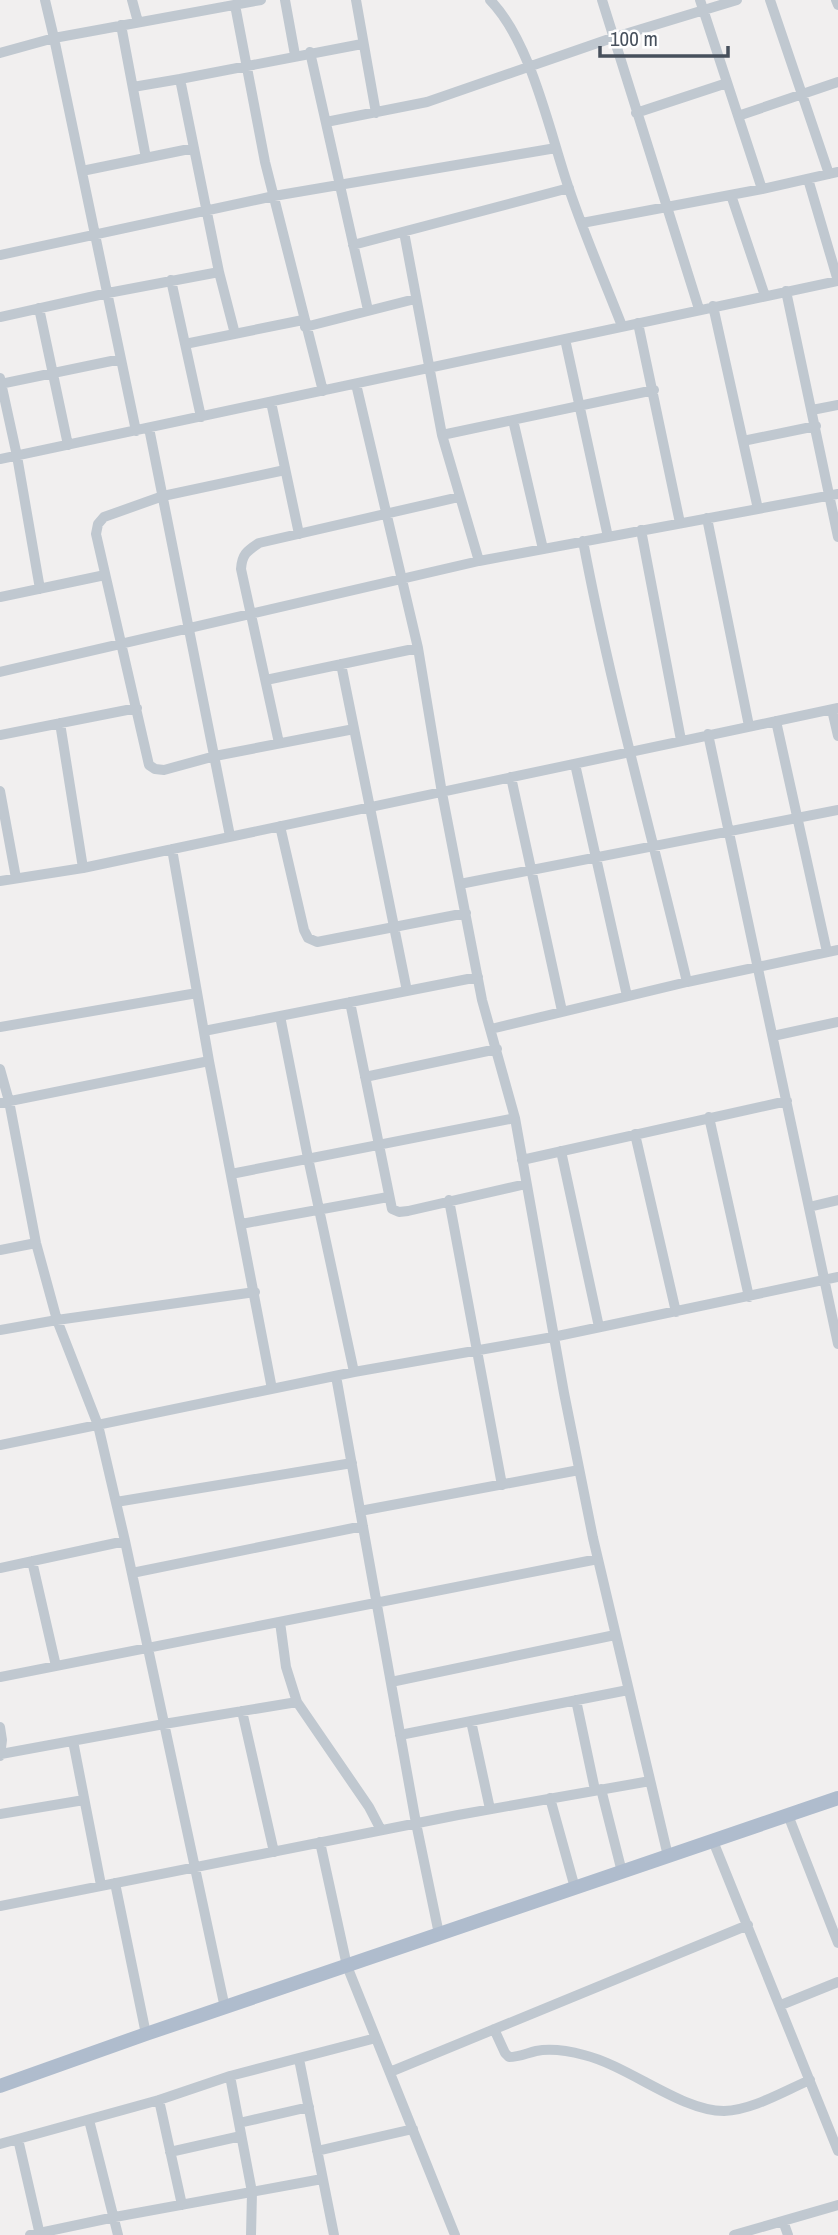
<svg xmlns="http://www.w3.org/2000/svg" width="838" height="2235" viewBox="0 0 838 2235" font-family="'Archivo Narrow',sans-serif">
<rect width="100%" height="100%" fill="#f1efef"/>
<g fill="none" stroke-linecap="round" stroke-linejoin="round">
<!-- minor -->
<path stroke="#c0c8d0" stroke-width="10" d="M132,0L138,22
M285,0L295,55
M356,0L376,113
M490,0C531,42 549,130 568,186C584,234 604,280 622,326
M602,0L699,309
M700,0L762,189
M770,0L829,174
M836,0L838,5
M235,5L265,162L323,391
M121,25L146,158
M310,52L368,310
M0,53L54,38L45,0
M133,87L180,79
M636,113L727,83
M738,116L838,82
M326,122L427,102L612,38L737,0
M82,171L194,148
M808,179L838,281
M731,195L765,296
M582,223L762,189L838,172
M404,232L442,435L479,561
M353,245L569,188
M0,255L274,196L556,148
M171,280L201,417
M786,291L838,537
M713,306L758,509
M39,308L68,445
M0,317L108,293L219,272
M638,323L680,523
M305,327L415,299
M235,334L219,272L180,79L362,44
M565,339L608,537
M185,344L303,320
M0,378L17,456L40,589
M0,384L121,359
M356,384L418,648L442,793L482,1000L515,1118L564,1393L593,1538L668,1856
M271,402L299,534
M812,410L838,405
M513,420L543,549
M149,428L230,836
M136,431L54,38L261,0
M442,435L654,390
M743,441L816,426
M0,459L838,281
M285,470L163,496L104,517L98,524L96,534L149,765L155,769L164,770L215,756L354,729
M707,518L749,726
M641,530L681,740
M583,541C611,690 652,835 687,982
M0,597L105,575
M341,664L407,991
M0,672L479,561L838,494
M266,680L418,648
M832,710L838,736
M776,721L827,952
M60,723L83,868
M708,734L838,1344
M0,735L137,708
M279,743L241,569C242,554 247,551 259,543L459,497
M575,764L627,996
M511,777L562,1011
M0,791L16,878
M280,826L304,930L308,938L317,942L466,913
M172,849L209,1061L272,1389
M0,881L83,868L838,708
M460,884L838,810
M350,1002L392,1209L399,1212L408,1211L526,1184
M280,1016L308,1158L354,1372
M0,1027L197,993
M491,1029L687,982L838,950
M204,1031L478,977
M773,1036L838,1022
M0,1069L9,1101L36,1243L57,1320L98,1425L125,1541L225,2008
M365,1077L497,1049
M0,1103L209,1061
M709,1117L749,1297
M635,1134L676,1312
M561,1151L599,1327
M522,1160L787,1101
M231,1174L515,1118
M449,1200L502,1485
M809,1207L838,1200
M241,1224L388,1197
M0,1250L36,1243
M0,1330L57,1320L255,1292
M336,1376L416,1823L439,1934
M0,1445L354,1372L553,1337L838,1277
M116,1502L352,1463
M360,1511L579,1470
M32,1561L56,1666
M0,1568L125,1541
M132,1573L363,1526
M280,1622L286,1667L297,1702L369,1807L381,1830
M0,1677L598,1559
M391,1682L615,1635
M576,1700L595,1790
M242,1711L274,1852
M471,1721L490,1809
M0,1727L2,1740L0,1756
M400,1735L628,1690
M73,1741L101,1885
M1,1754L164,1724L297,1702
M601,1789L622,1872
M550,1798L575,1888
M0,1814L84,1800
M788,1815L838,1943
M713,1841L838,2151
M320,1842L347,1966L455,2235
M115,1883L146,2034
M0,1906L458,1815L650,1781
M781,2005L838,1982
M494,2029L505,2053L509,2057C519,2057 527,2053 536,2051C552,2048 569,2051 584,2055C629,2066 681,2111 724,2111C753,2110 784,2091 810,2080
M299,2059L334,2235
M390,2072L748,1925
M230,2076L252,2192L251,2235
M159,2100L182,2205
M89,2120L118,2235
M239,2123L309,2107
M0,2144L18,2139
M317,2151L413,2129
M170,2152L241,2136
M783,2221L788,2235
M30,2235L115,2217L322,2179
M40,2235L18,2139L159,2100L230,2076L376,2038
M734,2235L838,2205"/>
<!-- major -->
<path stroke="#afbccd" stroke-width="14" d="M0,2086L146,2034L838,1798"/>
</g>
<!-- scale -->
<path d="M600 46v10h128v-10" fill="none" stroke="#47505c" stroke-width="3.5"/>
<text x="610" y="46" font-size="21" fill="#47505c" stroke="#ffffff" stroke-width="5" paint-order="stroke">100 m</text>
</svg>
